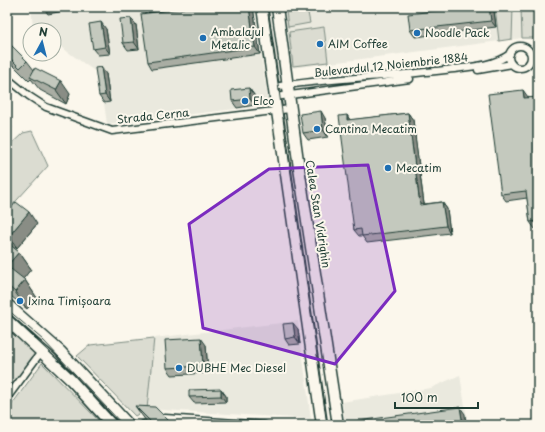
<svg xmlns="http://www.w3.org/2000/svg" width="545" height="432" viewBox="0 0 545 432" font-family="'Playpen Sans',sans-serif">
<rect width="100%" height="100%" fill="#fbf7ec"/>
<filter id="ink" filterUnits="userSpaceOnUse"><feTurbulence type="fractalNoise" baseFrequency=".025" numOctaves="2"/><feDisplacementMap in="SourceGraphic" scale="8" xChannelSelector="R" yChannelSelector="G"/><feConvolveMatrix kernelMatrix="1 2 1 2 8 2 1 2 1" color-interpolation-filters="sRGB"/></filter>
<g filter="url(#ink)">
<!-- built -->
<path fill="#eae9de" d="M31,7H253L269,105L107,124L100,75L54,42V30H37L33,27Z
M283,7H538V38H522L292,68Z
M298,321L311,419L147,409L154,338Z
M460,375L468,425H345L342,402L431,388Z"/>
<!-- green -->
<path fill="#dbdcd1" stroke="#7d8c82" d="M495,7H513L512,39L499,41Z
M521,7H538V38H522Z
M307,8L310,23L288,27L286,11Z
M324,27L328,62L293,66L289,32Z
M32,131L48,166L7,211V148L23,133Z
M7,327L41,352L7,404Z
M154,338L147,409L135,416L77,356L90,345Z
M42,363L103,425H9L10,407Z"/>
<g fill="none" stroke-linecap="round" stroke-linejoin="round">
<defs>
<path id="street" d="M509 57a11 11 0 1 1 22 0a11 11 0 1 1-22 0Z
M478,70L512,64
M7,78L29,96L46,107L112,131L290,109
M273,87C330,78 388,77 445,70C467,67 492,67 510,54
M275,97L410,79
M7,398L41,352
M141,425L165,418L265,425"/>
<path id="primary" d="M262,7L322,425
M277,7L299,168L338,425
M7,304L60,351L129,425
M7,320L71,380L112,425"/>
</defs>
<!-- street casing -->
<use href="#street" stroke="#1f3d34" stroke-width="9"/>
<!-- primary casing -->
<use href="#primary" stroke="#1f3d34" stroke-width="13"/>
<!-- street -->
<use href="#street" stroke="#fbf7ec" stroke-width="6"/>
<!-- primary -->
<use href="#primary" stroke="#fbf7ec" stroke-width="10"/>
<!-- tram -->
<path stroke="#1f3d34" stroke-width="1" d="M267,7L327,425
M7,309L43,340L123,425"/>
</g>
<!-- wall -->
<path fill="#a9ada3" stroke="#1f3d34" d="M43,7H68L69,10L48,14Z
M142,7H164L165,10L146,13Z
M253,7L260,54L152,69L148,62L184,8Z
M469,7H490L494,11L496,27L415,37L410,30Z
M131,18L136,25L139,49L128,50L123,43Z
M106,29L110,54L98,55L93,49Z
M7,41L27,61L34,70L70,94L66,104L40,90L31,79L29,81L7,59Z
M106,74L110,102L104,103L99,96Z
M249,88L254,95L255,105L237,108L232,101Z
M528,97V98L538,97V229H535L530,222L527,198L506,201L501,194Z
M408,113L413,120L424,204L442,202L447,209L450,233L367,243L362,236H359L354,230L347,115L350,120Z
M325,118L328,137L308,140L303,133Z
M7,121L12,128L7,133Z
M7,213L37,224L17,248L16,247L14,248L19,252L31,269L23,279L25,280L37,298L27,309L7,293Z
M298,329L300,344L289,345L285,339Z
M206,345L208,373L172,375L167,368Z
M221,389L226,396V402L194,403L189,397Z
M135,406L173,425H149Z"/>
<!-- shaded-wall -->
<path fill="#898d85" stroke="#1f3d34" d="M249,7H253L260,54L255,47Z
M489,7H490L494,11L496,27L491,21Z
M131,18L136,25L139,49L134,42Z
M101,22L106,29L110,54L105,47Z
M101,67L106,74L110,102L105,95Z
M61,81L70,94L66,104L56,90Z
M249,88L254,95L255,105L250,99Z
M523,90L528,97L529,105L524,98Z
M321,111L325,118L328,137L323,130Z
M408,113L413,120L425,212L420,205Z
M347,115L351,122L347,120Z
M442,202L447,209L450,233L446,226Z
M29,212L37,224L17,248L9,236Z
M8,235L16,247L7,257V236Z
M19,252L31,269L20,283L7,266Z
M25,280L37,298L27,309L15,292Z
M293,323L298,329L300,344L295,337Z
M201,338L206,345L208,373L203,366Z
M221,389L226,396V402L221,396Z
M460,407L465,414L466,425H463Z"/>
<!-- building -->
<path fill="#c4c9be" stroke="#1f3d34" d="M184,7H249L255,47L148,62L141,14L184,8Z
M469,7H489L491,21L410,30L408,14Z
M131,18L134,42L123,43L120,19Z
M101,22L105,47L93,49L89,24Z
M7,41L27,61L20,68L7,55Z
M101,67L105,95L99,96L95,68Z
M35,68L61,81L56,90L30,77Z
M249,88L250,99L232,101L231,90Z
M523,90L524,98L538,97V221L530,222L526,191L501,194L488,94Z
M321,111L323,130L303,133L300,114Z
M408,113L420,205L442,202L446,226L362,236L361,229L354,230L339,116L347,115V120Z
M16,202L29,212L9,236L8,235L7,236V213Z
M9,244L19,252L7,266L25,280L15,292L7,285V246Z
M293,323L295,337L285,339L283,324Z
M201,338L203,366L167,368L165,340Z
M221,389V396L189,397V390Z
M135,406L155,407L173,425H154Z
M460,407L463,425H352L351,422Z"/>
</g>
<!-- marked area -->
<path fill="#7b2cbf" fill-opacity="0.2" stroke="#7b2cbf" stroke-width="3" stroke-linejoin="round" d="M368,165L395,291L335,364L203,328L189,224L269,169Z"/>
<!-- markers -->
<g fill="#1f6fb2" stroke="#fbf7ec" stroke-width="1.5">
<circle cx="417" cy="33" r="4"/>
<circle cx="203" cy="38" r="4"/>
<circle cx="320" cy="44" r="4"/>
<circle cx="245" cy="101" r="4"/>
<circle cx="317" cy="129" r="4"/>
<circle cx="388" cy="168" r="4"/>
<circle cx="20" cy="301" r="4"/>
<circle cx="179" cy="368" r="4"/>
</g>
<g text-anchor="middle" stroke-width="4" stroke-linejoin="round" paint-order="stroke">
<!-- poi labels -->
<g font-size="11" fill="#1f3d34" stroke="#fbf7ec" text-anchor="start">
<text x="211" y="36">Ambalajul<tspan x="211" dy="13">Metalic</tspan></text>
<text x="425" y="37">Noodle Pack</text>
<text x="328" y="48">AIM Coffee</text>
<text x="253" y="105">Elco</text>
<text x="325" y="133">Cantina Mecatim</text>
<text x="396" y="172">Mecatim</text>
<text x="28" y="305">Ixina Timișoara</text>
<text x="187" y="372">DUBHE Mec Diesel</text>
</g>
<!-- street labels -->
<g font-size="11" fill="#1f3d34" stroke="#fbf7ec">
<text transform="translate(391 65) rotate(-6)" y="4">Bulevardul 12 Noiembrie 1884</text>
<text transform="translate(153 116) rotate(-6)" y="4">Strada Cerna</text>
<text transform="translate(318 214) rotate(81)" y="4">Calea Stan Vidrighin</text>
</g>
</g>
<!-- margin -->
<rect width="545" height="432" fill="none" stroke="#fbf7ec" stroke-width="24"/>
<rect x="12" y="12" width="521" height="408" fill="none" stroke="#1f3d34" stroke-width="1.5" filter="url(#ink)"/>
<!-- north arrow -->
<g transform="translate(42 42) rotate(7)"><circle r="19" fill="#fbf7ec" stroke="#a3ada2"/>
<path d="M0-3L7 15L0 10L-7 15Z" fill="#1f6fb2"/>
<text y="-6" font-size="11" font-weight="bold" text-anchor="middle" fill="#1f3d34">N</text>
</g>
<!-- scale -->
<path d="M395 402v6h83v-6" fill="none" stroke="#1f3d34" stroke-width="2"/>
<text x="401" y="402" font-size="12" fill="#1f3d34" stroke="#fbf7ec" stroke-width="3" paint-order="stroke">100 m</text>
</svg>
